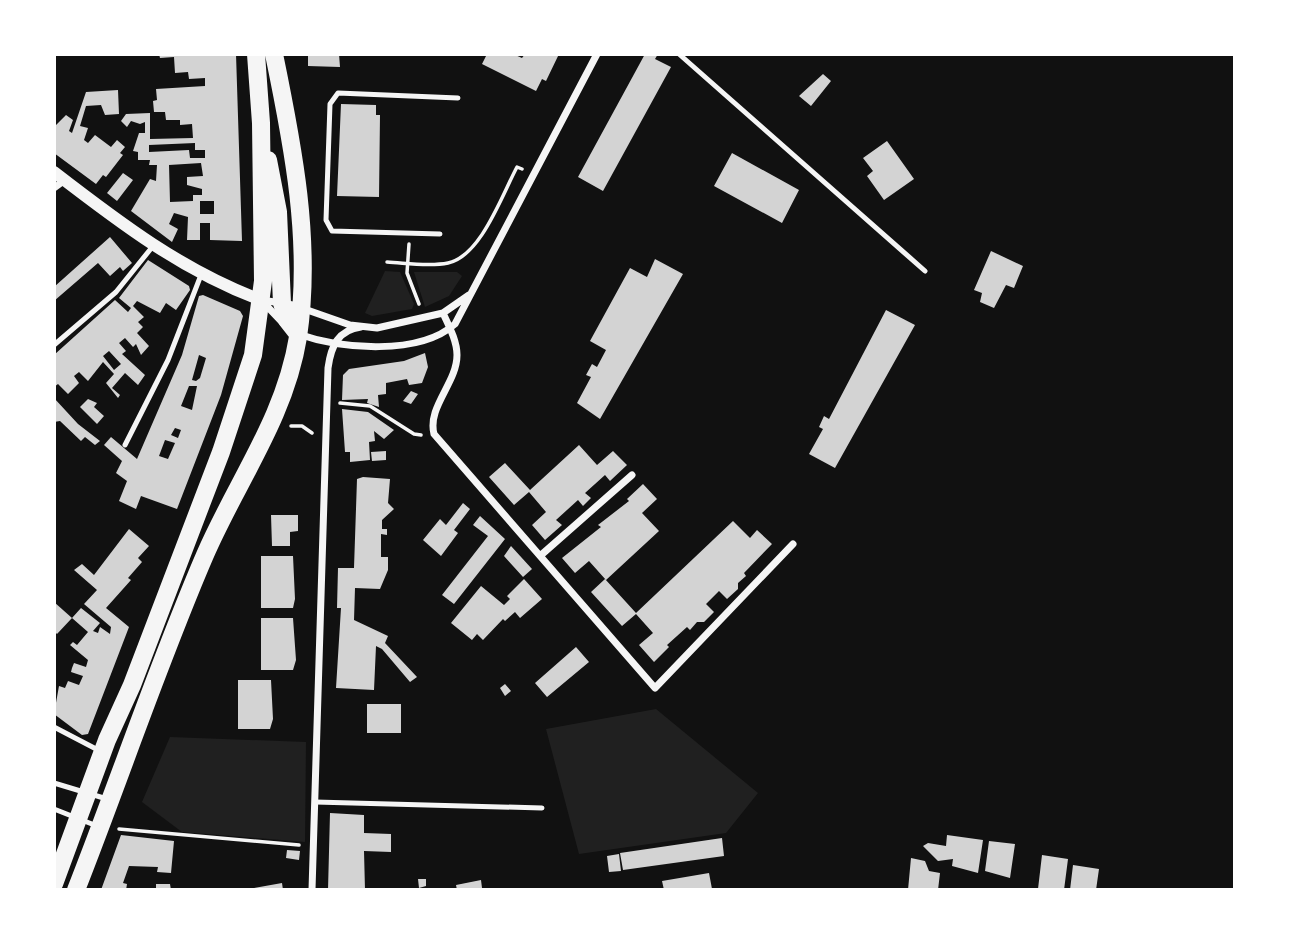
<svg xmlns="http://www.w3.org/2000/svg" width="1289" height="944" viewBox="0 0 1289 944" font-family="'Open Sans',sans-serif">
<rect width="100%" height="100%" fill="#111"/>
<!-- green -->
<path fill="#202020" d="M385,271L400,272L414,304L412,309L372,316L365,313Z
M414,272H457L462,276L449,296L425,307Z
M656,709L758,793L726,833L579,854L546,729Z
M170,737L306,742L305,842L182,832L142,802Z"/>
<!-- building -->
<path fill="#d3d3d3" fill-rule="evenodd" d="M159,54H236L242,241L210,240V223H200V240H187L188,217L174,213L169,224L178,229L172,242L131,211L150,179L156,181L157,165H149L150,160H138V152L133,151L139,133H145V122L140,124L131,121L127,127L121,121L126,114L150,113V139L193,138L192,124L180,125V120H166L165,112H154L153,101L157,100L156,89L205,86V78L189,79L188,72L175,73L174,57L160,58ZM195,143V150H205V158H190L189,150L149,152V145ZM201,163L203,176L187,177V185L202,189V195H193V201L170,202L169,165ZM200,201H214V214H200Z
M308,54H339L340,67L308,66Z
M487,54H513L522,58L525,54H559L546,81L542,79L536,91L482,64Z
M645,54H658L655,59L671,67L603,191L578,177Z
M823,74L831,81L811,106L799,96Z
M118,90L119,114L105,115L101,105L86,106L80,126L88,128L84,140L88,143L95,135L111,147L117,140L125,147L120,153L123,155L106,177L103,175L96,184L54,153V127L66,115L73,120L69,131L72,133L86,92Z
M341,104L376,105V115H380L379,197L337,196Z
M887,141L914,179L884,200L867,176L873,171L863,158Z
M732,153L799,190L782,223L714,186Z
M123,173L133,180L117,201L107,193Z
M110,237L132,263L123,271L120,267L110,276L98,263L54,301V287Z
M991,251L1023,266L1014,288L1006,285L994,308L980,302L982,293L974,290Z
M655,259L683,274L600,419L577,403L591,377L586,375L592,364L597,367L606,350L590,341L630,268L647,277Z
M148,260L189,286L190,290L176,310L166,303L160,313L137,301L133,306L144,317L138,322L143,327L137,333L149,346L141,355L136,344L133,347L125,338L119,343L126,351L122,354L145,375L138,385L125,373L112,388L120,395L118,398L106,383L114,374L103,362L88,381L79,372L74,376L79,383L68,394L58,384L54,387V355L115,300L128,312L131,308L119,298ZM109,351L121,364L114,370L103,356Z
M203,295L240,311L243,316L221,395L177,509L141,496L136,509L119,501L127,481L116,473L122,461L104,445L111,437L137,459L182,355L199,296ZM199,355L206,358L200,378L196,381L192,380ZM189,386H197L192,410L181,406ZM175,428L181,430L178,438L171,435ZM165,440L175,443L168,459L159,456Z
M886,310L915,325L835,468L809,454L823,429L819,427L824,416L829,419Z
M425,353L428,367L422,383L409,385L407,379L386,383V394L378,395L379,407L367,403L368,399L342,400L343,375L349,369L404,361Z
M411,391L418,394L411,404L403,401Z
M54,398L78,424L100,441L95,445L85,437L81,441L60,421L54,422Z
M88,399L97,403L94,407L104,416L97,424L80,407Z
M342,409L368,412L394,430L384,439L374,431L375,441L369,442L370,460L350,462V452H345Z
M579,445L597,465L613,451L627,465L610,481L605,475L585,493L591,498L583,506L578,500L556,520L562,525L545,540L532,525L546,512L529,492L514,505L489,477L505,463L530,490Z
M386,451V460L372,461L371,452Z
M363,477L390,479L388,503L394,509L382,520V529H387V535L381,534V557H388V570L380,589L355,588L354,620L388,636L385,643L417,677L410,682L382,649L376,646L374,690L336,688L341,608H337L338,568H354L357,479Z
M643,484L657,499L642,513L659,531L606,580L589,561L575,573L562,558L601,527L598,525L629,501L627,499Z
M463,503L470,509L454,530L458,533L441,556L423,540L440,519L446,525Z
M271,515H298V531L290,532V546H272Z
M480,516L505,539L454,604L442,595L488,536L473,525Z
M733,521L750,538L757,530L772,544L744,573L746,576L738,583V589L727,599L719,591L706,604L714,612L704,622H697L690,630L687,627L667,645L669,647L654,662L639,645L653,633L636,614L622,626L591,592L605,579L636,613Z
M129,529L149,546L138,558L142,562L128,578L131,580L106,608L129,627L88,734L82,735L54,714L59,686L65,688L68,681L79,685L83,676L71,672L72,668L74,663L86,667L88,660L70,645L73,642L77,645L88,632L72,618L81,608L100,623L93,631L98,633L100,627L110,634L111,627L84,604L97,590L74,570L82,564L94,575Z
M511,546L532,569L523,577L504,556Z
M261,556H293L295,599L293,608H261Z
M524,579L542,599L520,618L515,612L505,621L503,619L483,640L477,634L472,640L451,623L481,586L504,605L510,599L507,596Z
M54,602L72,618L57,634L54,631Z
M261,618H293L296,660L293,670H261Z
M576,647L589,662L547,697L535,683Z
M238,680H271L273,719L270,729H238Z
M505,684L511,691L505,696L500,688Z
M367,704H401V733H367Z
M330,813L364,815V833L391,834V852L364,851L365,890H328Z
M121,835L174,841L171,873L157,872L158,867L129,866L123,883L127,884L126,890H101Z
M947,835L983,840L978,873L952,866L953,859L938,861L923,846L928,843L946,846Z
M722,838L724,856L623,870L620,853Z
M989,841L1015,844L1010,878L985,871Z
M287,850L300,851L299,860L286,858Z
M619,854L621,871L609,872L607,856Z
M1042,855L1068,859L1064,890L1038,889Z
M911,858L925,861L929,871L940,873L938,890H908Z
M1073,865L1099,869L1096,890H1070Z
M709,873L712,889L664,890L662,881Z
M418,879H426V886L419,888Z
M481,880L482,888L457,890L456,885Z
M282,883L283,890H254V888Z
M156,884H170L171,890H156Z"/>
<g fill="none" stroke-linecap="round" stroke-linejoin="round">
<!-- path -->
<path stroke="#f5f5f5" stroke-width="3.5" d="M409,244L407,273L419,304
M387,262C406,263 429,267 448,263C481,256 502,195 517,167L522,169
M340,403L370,406L414,434L421,435
M291,426H302L312,433
M119,829L299,845"/>
<!-- service -->
<path stroke="#f5f5f5" stroke-width="5" d="M679,54L925,271
M440,234L332,231L326,220L330,104L338,93L458,98
M54,345L116,292L153,246
M125,445L168,360L201,275
M54,727L100,751
M54,783L107,799
M315,802L542,808
M54,809L97,826"/>
<!-- minor -->
<path stroke="#f5f5f5" stroke-width="7" d="M54,188L65,180
M262,300L293,305L350,325L377,328L443,313L469,295
M262,301L283,323
M443,313C449,326 457,341 457,355C457,383 427,407 434,434L655,688L793,544
M298,334C341,349 419,356 455,324L597,54
M540,556L632,475
M312,890L328,368C331,346 338,330 361,327"/>
<!-- tertiary -->
<path stroke="#f5f5f5" stroke-width="12" d="M54,172C120,223 183,271 261,300"/>
<!-- primary -->
<path stroke="#f5f5f5" stroke-width="18" d="M268,160L278,212L282,303L287,320L298,334
M54,884L107,740L132,685L221,452L253,355L263,281L261,123L256,54
M76,890C120,778 158,664 205,555C237,481 285,418 298,337C312,243 293,146 274,54"/>
</g>
<!-- border -->
<rect width="1289" height="944" fill="none" stroke="#ffffff" stroke-width="112"/>
</svg>
